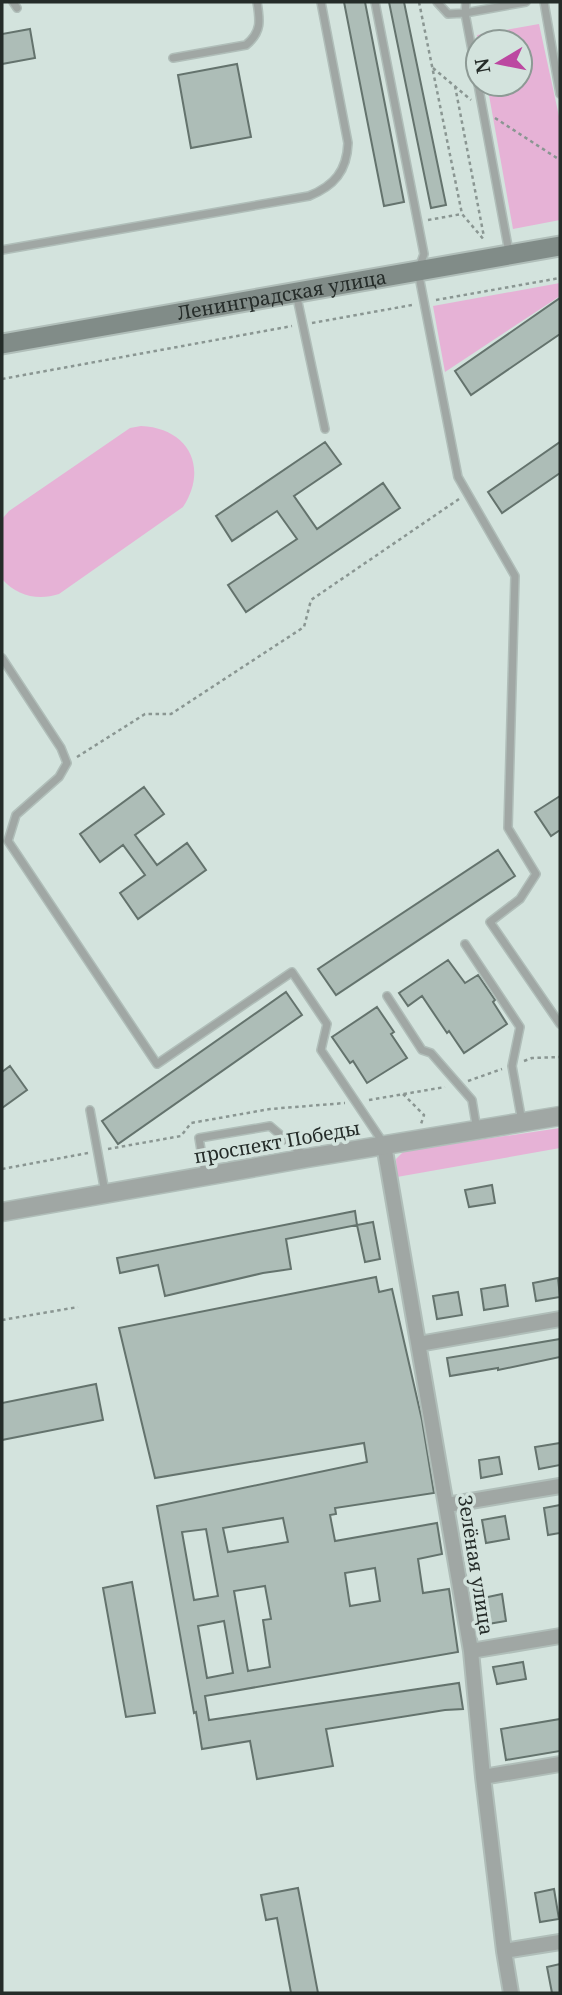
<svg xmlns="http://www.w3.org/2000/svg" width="562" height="1995" viewBox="0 0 562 1995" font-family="'Noto Serif',serif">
<rect width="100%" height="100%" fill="#d3e3dd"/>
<!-- green -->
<path fill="#e6b2d6" d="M539,24L560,121V220L513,229L487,84H520V42H479L477,35Z
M560,283V296L445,372L433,306Z
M141,426C188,428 209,467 183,507L59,594C38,601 17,596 2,579V519L9,511L130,428Z
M560,1128V1148L397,1177L396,1159L404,1151Z"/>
<!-- building -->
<path fill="#adbdb7" stroke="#64736d" stroke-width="2" fill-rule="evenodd" d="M344,2H365L404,202L384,206Z
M389,2H404L446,205L431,208Z
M30,29L35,58L2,64V34Z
M237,64L251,137L191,148L178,75Z
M560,298V334L471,395L455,371Z
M325,442L341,464L294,496L317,529L383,483L400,508L246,612L228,585L297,539L277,511L232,541L216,516Z
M560,442V473L502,513L488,492Z
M144,787L164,814L135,835L157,865L187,843L206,870L138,919L120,893L145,875L123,845L100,862L80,834Z
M560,796V830L551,836L535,812Z
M498,850L515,876L336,995L318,969Z
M448,960L465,983L478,975L495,1000L493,1002L507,1024L464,1053L449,1031L447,1033L422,996L408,1006L399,993Z
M286,992L302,1015L118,1144L102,1121Z
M377,1007L394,1032L391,1034L407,1058L367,1083L353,1061L350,1063L332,1037Z
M10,1066L27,1090L2,1108V1072Z
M492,1185L495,1203L469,1207L465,1190Z
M355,1211L357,1225L286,1239L291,1269L263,1273L165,1296L158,1265L120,1273L117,1258Z
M373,1222L380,1259L365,1262L357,1225Z
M376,1277L379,1292L392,1289L422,1420L434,1493L335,1508L336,1514L330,1515L335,1541L437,1523L442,1554L418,1559L423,1593L449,1589L458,1652L205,1696L209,1720L459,1683L463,1709L445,1710L326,1729L333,1766L257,1779L250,1741L202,1749L196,1712L194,1713L157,1506L367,1462L364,1443L155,1478L119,1328ZM283,1518L288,1542L228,1552L223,1528ZM206,1529L218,1596L194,1600L182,1532ZM375,1568L380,1601L350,1606L345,1573ZM265,1586L271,1619L263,1620L270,1667L248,1671L234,1591ZM224,1621L233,1673L207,1678L198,1626Z
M558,1278L560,1297L536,1301L533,1283Z
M505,1285L508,1306L484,1310L481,1289Z
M458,1292L462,1315L437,1319L433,1296Z
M560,1339V1357L498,1370V1368L450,1376L447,1358Z
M96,1384L103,1420L2,1440V1403Z
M560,1443V1465L539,1469L535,1447Z
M499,1457L502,1474L481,1478L479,1460Z
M560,1505V1533L548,1535L544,1508Z
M505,1516L509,1539L486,1543L482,1520Z
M132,1582L155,1713L126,1717L103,1588Z
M502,1594L506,1621L488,1624L483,1598Z
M523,1662L526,1679L497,1684L493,1667Z
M560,1719V1751L506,1760L501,1729Z
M298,1888L318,1993H291L277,1918L266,1920L261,1895Z
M554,1889L559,1919L540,1922L535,1893Z
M560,1964V1993H552L547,1967Z"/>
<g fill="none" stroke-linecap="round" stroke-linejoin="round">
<defs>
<path id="service" d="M13,2L17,8
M375,2L424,254L418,271L458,477L515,576L508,828L536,874L520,899L490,922L560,1024
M437,2L448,14L465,13L526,2
M466,2L465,13L478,82
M544,2L560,94
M173,58L246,45C262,32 260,20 257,2
M478,84L509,252
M2,250L309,196C334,186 347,171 348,143L321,2
M296,293L325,429
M2,658L61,748L67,763L59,777L16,815L8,841L157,1064L292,972L327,1024L321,1050L384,1144
M465,944L520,1027L512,1066L522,1122
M387,996L422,1050L431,1053L472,1100L477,1130
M90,1110L105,1192
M205,1174L199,1138L270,1126L304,1155"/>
<path id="minor" d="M384,1145L471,1651L483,1777L504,1951L511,1993
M419,1344L560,1319
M447,1505L560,1486
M471,1651L560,1636
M483,1777L560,1764
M504,1951L560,1942"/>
<path id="tertiary" d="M2,1212L307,1158L560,1116"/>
<g id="secondary">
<path id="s1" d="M2,344L560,246"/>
</g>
</defs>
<!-- service casing -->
<use href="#service" stroke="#b0beb9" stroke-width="10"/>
<!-- minor casing -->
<use href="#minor" stroke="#b0beb9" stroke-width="18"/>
<!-- tertiary casing -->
<use href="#tertiary" stroke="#b0beb9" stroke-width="21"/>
<!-- secondary casing -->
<use href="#secondary" stroke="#b0beb9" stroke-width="23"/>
<!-- path -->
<path stroke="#8a9692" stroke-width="2.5" stroke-dasharray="3.5 3.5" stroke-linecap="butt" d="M419,2L462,214L485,241
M433,68L471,100
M455,86L484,237
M495,118L560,160
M428,220L462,214
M436,300L560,278
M312,323L412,305
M2,379L292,326
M77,757L145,714H171L304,627L311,600L459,499
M524,1061L532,1058L560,1057
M468,1081L502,1069
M403,1094L424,1115L421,1124
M369,1100L445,1087
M108,1149L181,1136L191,1123L270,1109L345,1103
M2,1169L88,1153
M2,1320L78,1307"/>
<!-- service -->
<use href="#service" stroke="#a0a7a4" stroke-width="7"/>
<!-- minor -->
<use href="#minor" stroke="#a0a7a4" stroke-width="14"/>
<!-- tertiary -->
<use href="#tertiary" stroke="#a0a7a4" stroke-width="18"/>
<!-- secondary -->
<use href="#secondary" stroke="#818c88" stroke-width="19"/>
</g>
<g text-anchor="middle" stroke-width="7" stroke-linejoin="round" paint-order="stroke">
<!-- street labels -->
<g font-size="19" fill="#252c29" stroke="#d3e3dd">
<text dy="7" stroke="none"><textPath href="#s1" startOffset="284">Ленинградская улица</textPath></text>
<text transform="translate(277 1142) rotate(-10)" y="7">проспект Победы</text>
<text transform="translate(476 1565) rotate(81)" y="7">Зелёная улица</text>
</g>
</g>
<!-- border -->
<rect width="562" height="1995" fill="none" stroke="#252c29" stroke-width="7"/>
<!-- north arrow -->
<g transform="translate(499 63) rotate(260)"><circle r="33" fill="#d3e3dd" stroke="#8d9a95" stroke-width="2"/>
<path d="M0-5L12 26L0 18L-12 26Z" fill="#bc48a1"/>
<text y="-10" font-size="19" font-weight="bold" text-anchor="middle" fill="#252c29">N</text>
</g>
</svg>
